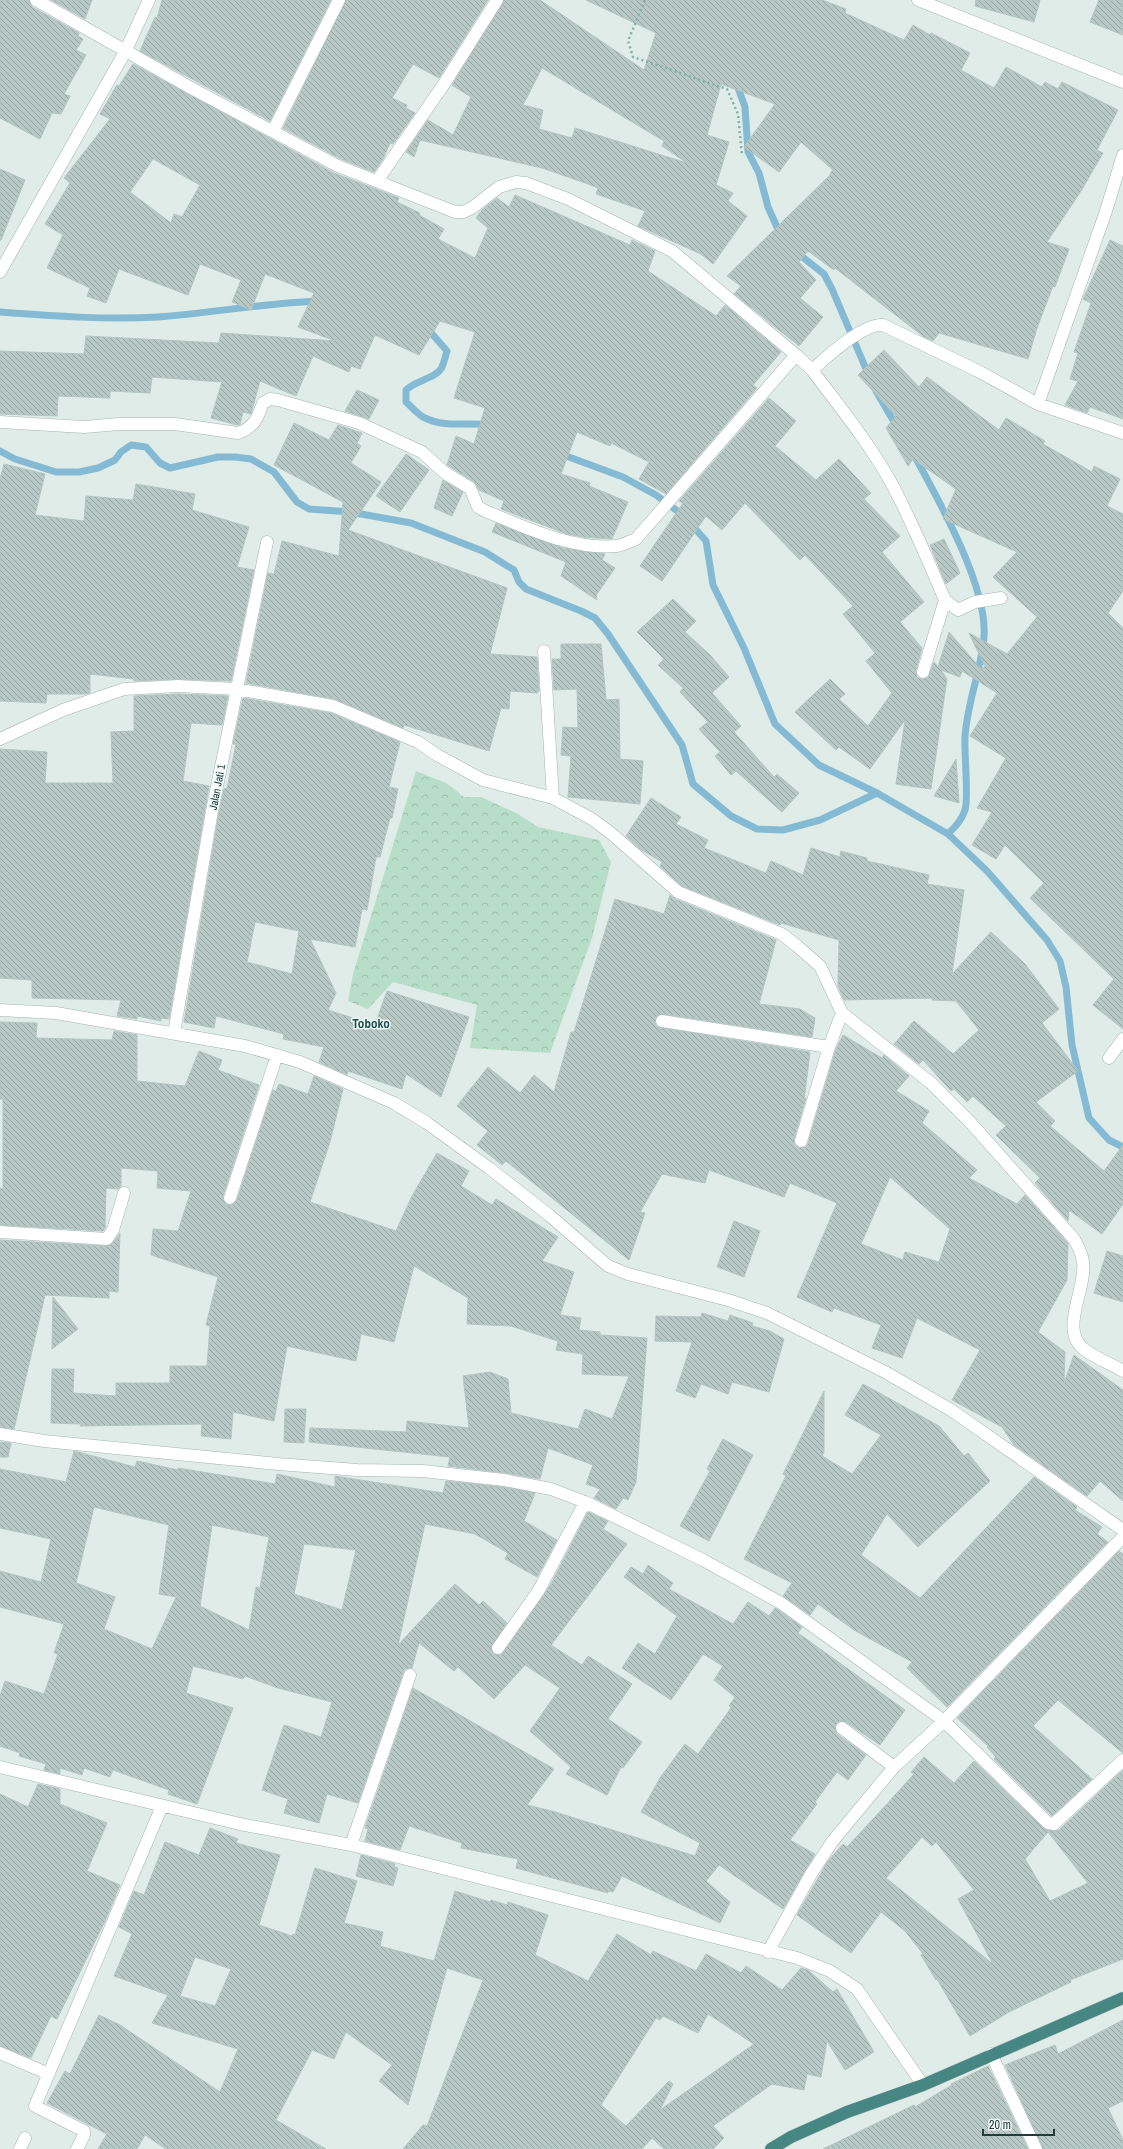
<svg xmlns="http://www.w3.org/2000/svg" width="1123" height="2149" viewBox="0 0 1123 2149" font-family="'Archivo Narrow',sans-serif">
<defs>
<pattern id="forest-crowns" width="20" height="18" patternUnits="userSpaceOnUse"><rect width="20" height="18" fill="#b7dec8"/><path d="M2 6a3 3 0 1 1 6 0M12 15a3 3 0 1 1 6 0" fill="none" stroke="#9dbfad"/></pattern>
<pattern id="building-back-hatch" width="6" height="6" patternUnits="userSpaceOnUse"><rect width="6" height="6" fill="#b8c9c5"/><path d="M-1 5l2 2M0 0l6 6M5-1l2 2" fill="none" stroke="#95a4a1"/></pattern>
</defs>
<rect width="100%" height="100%" fill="#e0ece8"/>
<!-- forest -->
<path fill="url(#forest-crowns)" d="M416,771L446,783L464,797H481L518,814L538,827L599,840L611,862L592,938L550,1053L470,1048L477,1005L393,982L368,1009L348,1001L353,974Z"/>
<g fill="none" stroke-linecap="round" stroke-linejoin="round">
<!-- stream -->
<path stroke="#85bad4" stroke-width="7" d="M737,85L745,107L748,152L759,173L768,207L781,236
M796,252L824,274L832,289L869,376
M0,312C52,316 106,320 158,317C212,313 265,303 319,301
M426,327L447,351C445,357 444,364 441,369C434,379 416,380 406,390V402C412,407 418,415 425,418C445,428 468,422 490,425
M876,391L897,427
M0,451L15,459L56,472H79L98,468L115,460L121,452L131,445L146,447L160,463L170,468L218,457H235L251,459L274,472L297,502L309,509L350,512L411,523L485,552L514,570L519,582L526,589L581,611L595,618L608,634L682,745L693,784L731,816L757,829L783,830L820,820L877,793
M558,453L623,477L656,495L684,516
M914,455C938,499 988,587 984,637C981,671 967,703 965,737C964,753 969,799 965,810C962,820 955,827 948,834
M691,524L706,541L713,585L744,648L775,724L819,765L877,793L948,834L987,871L1047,940L1060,961L1066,987L1072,1045L1089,1118L1109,1140L1123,1147"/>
</g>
<!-- building -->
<path fill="url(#building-back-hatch)" stroke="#b2c6c1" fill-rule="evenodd" d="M0,0H29L32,7L79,33L78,36L83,39L76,50L86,55L64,94L70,96L61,114L52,113L40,139L0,118Z
M51,0H92L85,19Z
M162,0H331L270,121L140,51L155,17L157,18Z
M346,0H488L439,78L413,64L392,98L407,105L406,108L415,113L393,144L390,143L383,159L374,172L341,159L283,128Z
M504,0H540L644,70L656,33L586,0H822L846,9L845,13L904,40L913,25L930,35L931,33L970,53L961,70L994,88L1006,67L1042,87L1045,82L1058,89L1062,82L1118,110L1097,150L1103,153L1081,191L1047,242L1069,249L1055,287L1053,286L1037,328L1028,359L939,333L933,341L924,337L835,268L834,270L808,251L799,262L816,280L800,298L823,317L799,346L734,294L741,286L727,276L831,174L830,173L833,170L801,142L779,172L744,147L775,104L721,84L707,135L729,142L716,185L733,193L728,201L747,216L713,264L701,254L638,226L645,211L596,194L598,188L588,184L542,168L420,140L414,157L406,152L428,120L453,135L471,97L452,85ZM542,68L664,141L662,146L687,163L575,128L572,138L539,129L543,110L523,105Z
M976,0H1040L1034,22L975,6Z
M1099,0H1123V35L1090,22Z
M133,64L334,173L399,198L397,202L420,213L419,215L444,229L438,239L475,258L488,228L476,218L482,210L497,198L509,207L515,195L630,245L632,240L655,251L648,271L716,316L725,305L781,352L753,385L757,388L666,494L639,479L649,462L611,443L610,446L577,432L561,474L590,483L589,486L628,502L612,539L583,537L567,534L501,509L504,501L479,490L474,482L447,465L456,436L474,444L485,408L454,398L475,332L440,321L419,355L375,335L360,369L351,366L349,372L313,356L296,396L260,381L251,414L243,412L240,424L237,425L211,418L222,382L152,377L150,393L110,391V398L58,396L57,416L0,414V351L84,354L86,336L219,343L221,333L335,341L298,327L314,293L265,274L251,310L232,302L241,280L200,264L188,295L119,269L106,303L87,296L90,288L47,268L63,235L45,224L70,183L64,178L110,119L100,114L117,85L119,86ZM153,159L200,185L182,217L174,214L171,223L130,192Z
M0,169L25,180L1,240H0Z
M1110,240L1123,246V419L1090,407L1087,413L1065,405L1078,381L1070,379L1078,353L1074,352L1091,303L1083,299Z
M884,350L919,387L927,377L999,430L1006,418L1045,441L1043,444L1092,472L1094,466L1120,479L1107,506L1123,514V591L1108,613L1123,628V1029L1093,1005L1114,979L1030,898L1044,883L1005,845L996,859L972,845L992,812L977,808L1006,758L970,736L997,693L962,671L960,677L941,670L947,679L931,789L896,784L905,720L870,769L839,747L836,750L795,712L830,679L845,694L839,699L868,726L892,693L866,661L875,653L843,614L853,606L805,555L800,560L745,503L722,530L706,516L662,581L640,566L683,503L679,501L769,398L796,421L775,446L816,480L839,459L871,493L864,499L900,536L882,552L924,602L900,622L922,648L916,670L917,677L921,679L928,678L934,662L938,667L949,632L981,669L985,667L969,633L1007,654L1037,617L993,577L1017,552L943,519L956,489L913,459L908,466L886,428L896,416L858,375Z
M357,390L379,400L369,419L345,411Z
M294,423L329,440L338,425L362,433L357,443L361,446L351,463L381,482L348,530L507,588L490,654L537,657L539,691L537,693L510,691L509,709L501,708L489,751L404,725L403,728L334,699L246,683L268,573L274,574L282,541L339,556L343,502L274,465Z
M406,454L429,470L400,512L376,496Z
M4,464L45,474L35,515L84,521L86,496L133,500L136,484L195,494L192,510L249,527L237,567L254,570L231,681L178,679L134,681V679L90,674V693L85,694H47L46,703L0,701V479Z
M443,480L463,492L452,516L434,508Z
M496,523L563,548L605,554L602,560L615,568L597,594L596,592L597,600L561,576L566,562L492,532Z
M944,539L960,573L946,584L930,545Z
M673,599L696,621L685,632L710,655L729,677L712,693L741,726L734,732L774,777L777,774L799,793L782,812L736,771L731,775L715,756L720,752L699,729L708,722L680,692L683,688L658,665L664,659L637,632Z
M561,644H601L606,700L619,699L620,759L643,761L640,804L568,797L571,756L561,755L563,727L578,728L577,689L554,690L552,659H561Z
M178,694L228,696L222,725L191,723L183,781L209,786L169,1019L161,1018V1021L137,1016V1019L117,1016L121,1000L32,998V980L0,978V749L47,752L45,783H113L111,732L134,731V696Z
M243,698L331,713L400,742L389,787L398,789L392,818H390L380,857H376L367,910L362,909L355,947L310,939L336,993L328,1010L375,1025L387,991L469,1017L441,1097L406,1074L402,1089L348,1071L347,1075L319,1062L324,1047L283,1039L284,1034L216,1016L214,1028L184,1022L219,812L224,789L227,788L236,744H233ZM255,922L299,931L292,974L247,962Z
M956,759L959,803L934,796Z
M651,798L681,817L676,824L708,840L704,848L766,873L771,861L803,875L811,848L840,857L841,851L867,858V861L929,875L927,884L964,890L952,974L991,932L1025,964L1059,1009L1042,1023L1078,1071L1036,1102L1055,1121L1050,1126L1104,1171L1123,1145V1204L1102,1234L1069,1210L1068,1221L1035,1183L1040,1178L996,1135L1006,1126L973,1096L967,1102L954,1089L951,1091L923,1060L919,1064L894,1044L914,1021L953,1054L979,1030L956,1001L932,1000L933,998L844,1000L838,986L839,940L781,923L780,925L682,886L660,866L662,862L640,849L626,836Z
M670,895L675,899L776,940L759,1004L800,1009L815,1018L812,1037L663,1014L656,1017L655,1023L657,1027L810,1052L804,1101L806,1098L794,1139L795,1146L799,1148L806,1147L808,1143L836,1049L843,1035L882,1058L884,1055L909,1076L896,1091L929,1111L922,1123L977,1170L969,1178L1017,1204L1025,1195L1068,1243L1067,1280L1038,1332L1065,1352L1064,1383L1074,1355L1123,1390V1501L1100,1481L1087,1496L1014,1445L1002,1427L952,1400L980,1350L917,1318L902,1358L872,1348L881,1325L834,1308L832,1312L797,1297L837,1203L790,1183L784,1197L709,1170L705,1183L662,1174L640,1212L645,1213L629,1260L506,1161L502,1165L477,1145L488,1131L457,1106L488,1067L520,1093L534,1075L554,1092L571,1032H574L615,899L664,914ZM890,1177L950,1229L939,1262L905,1252L903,1260L861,1244Z
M0,1022L37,1023L36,1038L112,1040L114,1031L137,1035V1081L185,1086L199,1051L222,1060L218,1070L259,1085L223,1196V1200L227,1205H232L237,1200L273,1090L276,1091L279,1084L308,1094L314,1076L343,1089L330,1142L310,1202L396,1231L412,1196L437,1153L469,1171L461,1186L492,1205L496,1199L558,1237L542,1261L574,1272L560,1315L581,1318L579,1330L600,1332V1335L647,1338L636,1482L628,1500L623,1498L616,1509L594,1498L600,1489L586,1484L593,1465L548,1448L540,1479L505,1473L448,1466L450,1457L309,1442L310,1428L406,1432L407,1421L469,1428L463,1376L490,1372L508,1379L511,1413L578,1429L585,1409L612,1419L629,1376L582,1374L583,1354L556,1350L558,1341L511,1326L467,1324L468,1298L414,1266L394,1342L361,1334L356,1361L287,1346L274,1421L233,1412L231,1439L201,1436L202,1424L80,1426L81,1424L51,1423L52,1369H74L73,1393L116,1396V1383H170V1366H207L210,1326L206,1325L218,1277L151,1255L153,1229L178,1231L191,1191L157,1188L158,1171L121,1168V1186L118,1189L106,1188L105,1226H106L103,1231L0,1225V1188L3,1189V1099H0Z
M734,1221L760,1231L744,1277L717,1267Z
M120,1233L118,1292L109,1291V1298L45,1295L14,1429L0,1427V1240L107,1246L113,1243Z
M1107,1251L1123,1256V1302L1094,1293Z
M53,1297L78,1329L52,1349Z
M702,1313L728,1321L730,1315L753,1323L752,1326L770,1331L784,1339L769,1392L732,1382L728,1394L701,1384L695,1398L676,1391L692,1342L655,1341L656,1316L701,1317Z
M863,1384L939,1426L964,1456L968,1453L990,1481L918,1547L887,1514L861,1555L920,1598L1034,1477L1077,1507L1075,1510L1102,1527L1097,1534L1108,1542L947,1707L907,1668L912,1662L854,1630L818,1604L810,1615L783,1596L792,1583L744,1559L786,1476L783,1474L824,1391V1452L822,1456L852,1474L881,1435L845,1415Z
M285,1409H306L304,1443L284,1442Z
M723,1439L753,1455L709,1541L680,1526L710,1471L707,1469Z
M0,1442L11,1443L8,1457H0Z
M74,1451L135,1467L137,1461L178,1470V1468L275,1484L277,1474L335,1487V1476L443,1493L446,1481L503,1487L535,1493L524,1521L557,1540L537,1577L505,1559L508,1553L475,1534L425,1524L398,1645L455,1584L479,1605L483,1601L507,1623L491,1647L493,1654L501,1655L551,1584L588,1512L608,1521L603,1529L627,1544L551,1645L582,1665L588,1656L632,1684L608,1719L642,1742L623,1768L621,1767L607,1795L566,1774L571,1767L530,1731L560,1688L525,1665L494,1699L458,1667L454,1671L419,1643L412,1668L405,1669L403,1673L358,1803L327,1794L319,1823L284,1813L288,1799L262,1790L284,1725L321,1737L332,1702L278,1688L245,1676L243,1679L193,1666L186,1693L233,1708L197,1804L168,1794L169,1790L113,1770L110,1777L84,1768L82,1775L60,1768V1774L44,1770L46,1764L19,1756L20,1753L0,1746V1696L5,1681L44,1694L58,1654L54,1653L64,1624L0,1607V1571L41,1582L51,1539L0,1528V1469L66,1482ZM94,1507L169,1525L159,1594L176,1597L152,1649L104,1629L115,1597L76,1583ZM212,1525L269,1537L260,1588L256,1587L249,1630L200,1606ZM304,1544L356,1550L342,1610L294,1594Z
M1119,1551L1123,1554V1753L1058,1700L1033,1726L1092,1779L1052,1816L994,1759L996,1757L987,1747L988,1746L957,1718Z
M648,1565L673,1583L669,1589L733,1624L748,1602L769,1616L775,1608L777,1609L802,1627L798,1633L905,1710L880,1745L846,1722L839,1721L836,1724L835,1727L837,1734L866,1755L848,1780L837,1772L815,1802L817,1804L790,1840L815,1854L783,1909L719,1865L706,1881L730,1902L720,1923L622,1876L613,1892L608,1891V1893L516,1868L518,1859L461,1848L462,1843L409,1826L400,1850L365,1841L368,1829L365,1828L413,1688L554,1769L527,1805L552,1811L695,1856L700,1843L641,1812L660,1778L685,1744L698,1754L731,1708L729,1706L735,1697L714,1680L723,1666L703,1654L671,1700L622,1668L638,1643L655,1654L677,1616L624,1577L631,1567L643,1574Z
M924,1757L954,1783L974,1761L1043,1828L1053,1831L1059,1830L1123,1770V1959L1070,1980L1071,1982L1009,2012L970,2036L937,1979L936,1980L921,1955L923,1954L905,1931L881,1912L851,1953L797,1915L828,1861L843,1844L847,1847L886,1805L914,1774L911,1772ZM1048,1832L1088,1883L1050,1901L1025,1859ZM922,1837L932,1846L936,1842L974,1890L958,1899L993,1964L886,1878Z
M38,1784L60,1789V1804L107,1823L87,1871L120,1885L105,1921L57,2019L51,2016L31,2058L0,2046V1794L28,1807Z
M210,1828L238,1839L236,1843L280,1855L259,1925L292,1936L293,1934L295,1935L315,1868L357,1881L344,1923L383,1932L380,1946L434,1961L455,1891L490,1902L491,1900L507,1905L508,1902L548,1915L535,1955L588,1981L617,1934L651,1955L653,1951L696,1971L706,1954L741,1973L746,1966L782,1990L801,1968L808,1970L833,1992L837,1989L874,2052L845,2070L827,2041L821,2077L807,2074L804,2090L772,2084L713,2126L724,2138L713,2149H664L652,2138L642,2149H403L423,2125L427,2126L483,1980L447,1968L408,2105L379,2081L392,2065L346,2032L334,2059L312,2050L276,2120L326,2149H166L145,2135L137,2149H98L107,2134L47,2103L65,2071L70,2074L99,2015L120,2025L220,2092L238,2049L152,2023L168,1995L114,1976L132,1934L119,1927L134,1891L144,1895L165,1842L199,1855ZM195,1957L231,1969L215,2006L180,1996ZM708,2014L754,2044L660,2110L673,2084L669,2081L626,2126L601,2105L656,2018L660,2020L663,2016L698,2033Z
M361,1855L395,1864L394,1867L398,1868L393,1886L356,1876Z
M1123,2020V2101L1108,2108L1123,2140V2149H1043L1005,2065L1055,2045L1058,2054Z
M988,2066L1028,2149H823L914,2105L915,2107L952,2085L951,2084Z"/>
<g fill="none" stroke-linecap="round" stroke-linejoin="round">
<defs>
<path id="service" d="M842,1728L894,1767"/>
<path id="minor" d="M36,0L191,88L338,166L455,212H463L472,208L499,187L516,182L526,183L568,199L672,251L796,355L812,370C827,357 863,323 883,325L980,372L1038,404L1123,433
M918,0L1123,82
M273,131L339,0
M377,181L444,84L497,0
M812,370C838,405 867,440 889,479C911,518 927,559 945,600L923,672
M1038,404L1106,211L1123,155
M0,422L84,427L119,424H175L238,433C254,428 258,417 263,403L270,399L278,400L359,423L422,452L445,473L470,488L478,507L485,511C525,527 571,550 616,546C622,546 630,541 636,539L796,355
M945,600L958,610L975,602L1001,598
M544,651L553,798
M0,739L63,710L124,689L178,686L236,689L333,706L418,742L437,755L483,780L553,798L592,819L612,834L678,892L782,934L797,946L820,966L842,1013L931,1083L970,1122L1074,1239C1078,1246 1082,1254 1083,1262C1087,1289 1058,1331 1085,1350C1096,1358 1111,1364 1123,1371
M0,1010L56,1013L245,1046L300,1062L394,1103L427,1123L489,1168L549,1215L608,1266L628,1274L728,1300L767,1313L885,1372L951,1410L1123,1530
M662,1021L829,1047
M174,1033L212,811L267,542
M1109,1058L1123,1039
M801,1141L829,1047L842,1013
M230,1198L277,1055
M0,1232L107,1239L113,1230L124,1193
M0,1434L44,1441L278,1464L357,1470L423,1471L504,1480L551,1489L585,1502L703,1560L781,1603L944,1721L1048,1823L1054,1824L1123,1760
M498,1648L539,1590L585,1502
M0,1767L240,1824L351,1845L797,1958L830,1971L857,1989L923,2085
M351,1845L410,1675
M768,1952L811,1874L832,1842L894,1767L944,1721L1123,1537
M0,2053L49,2074
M991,2054L1036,2149
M20,2149L25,2138
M77,2149L84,2135V2131L35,2106L162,1806"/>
<path id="tertiary" d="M0,272L125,52L149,0"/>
<path id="trunk" d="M771,2149L791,2137L847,2112L923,2085L1123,1998"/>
</defs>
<!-- service casing -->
<use href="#service" stroke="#a3b4b0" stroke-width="13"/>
<!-- minor casing -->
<use href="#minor" stroke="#a3b4b0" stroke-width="13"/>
<!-- tertiary casing -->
<use href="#tertiary" stroke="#a3b4b0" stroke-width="13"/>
<!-- trunk casing -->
<use href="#trunk" stroke="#c1c9c8" stroke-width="13"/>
<!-- path -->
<path stroke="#7fb1aa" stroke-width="2.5" stroke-dasharray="2 3" stroke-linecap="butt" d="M645,0L628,41L633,57L727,89L738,114L742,156"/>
<!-- service -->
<use href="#service" stroke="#fff" stroke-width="12"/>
<!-- minor -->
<use href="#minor" stroke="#fff" stroke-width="12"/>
<!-- tertiary -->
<use href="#tertiary" stroke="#fff" stroke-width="12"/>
<!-- trunk -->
<use href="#trunk" stroke="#468683" stroke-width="12"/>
</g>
<g text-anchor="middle" stroke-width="3" stroke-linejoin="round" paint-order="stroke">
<!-- street labels -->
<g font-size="11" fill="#203d3a" stroke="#f0f8f6">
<text transform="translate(217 787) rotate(-79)" y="4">Jalan Jati 1</text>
</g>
<!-- quarter labels -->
<g font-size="13" font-weight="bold" fill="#1b504c" stroke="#f0f8f6">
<text x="371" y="1028">Toboko</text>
</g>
</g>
<!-- scale -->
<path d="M983 2129v6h71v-6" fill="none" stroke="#203d3a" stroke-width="2"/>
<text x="989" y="2129" font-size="12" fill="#203d3a" stroke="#f0f8f6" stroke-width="3" paint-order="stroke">20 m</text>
</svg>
